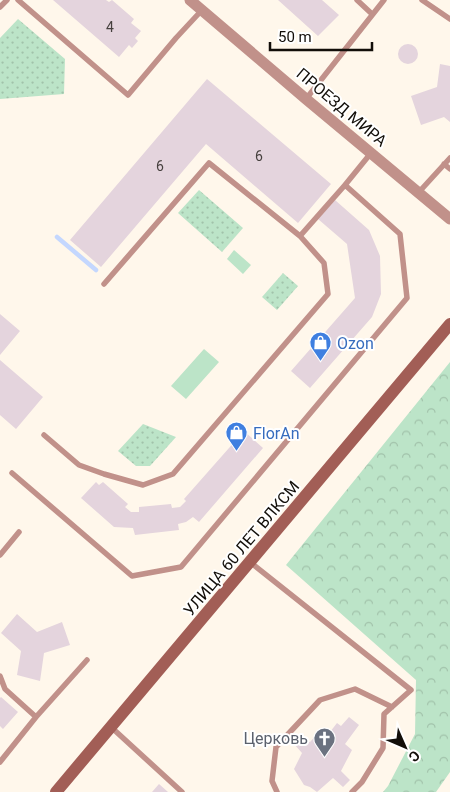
<svg xmlns="http://www.w3.org/2000/svg" width="450" height="792" viewBox="0 0 450 792" font-family="Roboto,sans-serif">
<defs>
<pattern id="forest-crowns" width="20" height="18" patternUnits="userSpaceOnUse" patternTransform="scale(1.25)"><rect width="20" height="18" fill="#bce4c8"/><path d="M2 6a3 3 0 1 1 6 0M12 15a3 3 0 1 1 6 0" fill="none" stroke="#a1c2aa"/></pattern>
<pattern id="park-dots" width="8" height="8" patternUnits="userSpaceOnUse" patternTransform="scale(1.25)"><rect width="8" height="8" fill="#bce4c8"/><path d="M2 2h.1M6 6h.1" fill="none" stroke="#a1c2aa" stroke-width="1.8" stroke-linecap="round"/></pattern>
</defs>
<rect width="100%" height="100%" fill="#fff7eb"/>
<!-- forest -->
<path fill="url(#forest-crowns)" d="M450,362V772L436,792H383L388,786L415,734L416,680L286,565Z"/>
<!-- park -->
<path fill="url(#park-dots)" d="M18,19L65,59L64,94L0,99V38Z
M199,190L243,228L222,252L178,213Z
M283,273L298,286L277,310L262,297Z
M143,424L176,437L150,466H136L118,451Z"/>
<!-- garden -->
<path fill="#bce4c8" d="M234,250L251,265L243,274L227,259Z
M204,349L219,362L186,399L171,386Z"/>
<g fill="none" stroke-linecap="round" stroke-linejoin="round">
<!-- stream -->
<path stroke="#c4d7fe" stroke-width="4.5" d="M57,237L96,270"/>
</g>
<!-- building -->
<path fill="#e4d4dd" d="M53,0H106L109,2L112,0L134,19L131,23L141,31L135,38L138,41L132,48L129,45L119,57Z
M278,0H322L339,15L318,36Z
M398 54a10 10 0 1 1 20 0a10 10 0 1 1-20 0Z
M440,64L450,66V122L444,117L421,125L411,96L437,87Z
M207,79L331,184L298,223L206,144L101,267L70,240Z
M335,200L369,230L380,256L381,294L372,317L310,388L291,371L355,298L347,244L318,219Z
M0,314L20,331L0,355Z
M0,360L43,397L16,429L0,415Z
M244,431L263,448L199,522L193,517L186,522L178,524L179,530L135,535L133,528L114,527L81,498L96,482L99,485L103,482L128,504L125,507L131,512H139V507L171,504L172,508L180,507L186,501L184,499Z
M17,614L37,632L62,622L70,645L44,653L40,681L17,675L21,651L1,633Z
M1,697L18,712L3,729L0,726V698Z
M349,717L359,725L345,744L352,750L341,771L350,780L343,787L333,778L317,792L310,787L304,785L294,769L302,753L294,744L299,737L310,742L323,728L330,732L337,723L341,726Z
M159,784L168,792H152Z"/>
<g fill="none" stroke-linecap="round" stroke-linejoin="round">
<!-- lane -->
<path stroke="#c1918a" stroke-width="5.5" d="M18,0L128,95L176,38L202,10
M357,0L372,14
M422,0L450,19
M0,7L7,0
M306,99L384,0
M444,164L450,169
M419,192L450,158
M104,284L209,163L300,236
M44,435L79,465L104,474L143,485L173,474L328,294L324,263L300,236L345,185
M12,473L132,576L181,567L407,298L400,234L345,185L371,153
M0,555L19,532
M250,562L411,690L384,714L383,748L362,782L352,792
M0,676L5,689L36,717L0,762
M36,717L87,660
M111,727L182,792
M277,792L272,781L276,747L320,700L355,689L392,707"/>
<!-- street -->
<path stroke="#c1918a" stroke-width="11" d="M190,0L306,99L450,219"/>
<!-- secondary -->
<path stroke="#a25e56" stroke-width="12" d="M56,792L450,324"/>
</g>
<!-- icons -->
<defs>
<symbol id="shop-pin" viewBox="-11 -11 22 30"><path d="M0 17L-7.5 6A9.5 9.5 0 1 1 7.5 6Z" fill="#3f7fe0" stroke="#fff"/><path d="M-5-2.5h2.3a2.7 3.5 0 0 1 5.4 0H5L5.5 6h-11ZM-1.5-2.5h3a1.5 2.3 0 0 0-3 0Z" fill="#fff"/></symbol>
<symbol id="church-pin" viewBox="-11 -11 22 30"><path d="M0 17L-7.5 6A9.5 9.5 0 1 1 7.5 6Z" fill="#6b7280" stroke="#fff"/><path d="M-1.2-6h2.4v3.5h3.3v2.4h-3.3V6h-2.4V-.1h-3.3v-2.4h3.3Z" fill="#fff"/></symbol>
</defs>
<g fill-rule="evenodd">
<use href="#shop-pin" x="308" y="330" width="25" height="34"/>
<use href="#shop-pin" x="224" y="420" width="25" height="34"/>
<use href="#church-pin" x="312" y="726" width="25" height="34"/>
</g>
<g text-anchor="middle" stroke-width="4" stroke-linejoin="round" paint-order="stroke">
<!-- number labels -->
<g font-size="14" fill="#46403e">
<text x="110" y="32">4</text>
<text x="259" y="161">6</text>
<text x="160" y="171">6</text>
</g>
<!-- street labels -->
<g font-size="16" fill="#120e09" stroke="#fff">
<text transform="translate(342 107) rotate(40)" y="6">ПРОЕЗД МИРА</text>
<text transform="translate(241 548) rotate(-50)" y="6">УЛИЦА 60 ЛЕТ ВЛКСМ</text>
</g>
<!-- shop labels -->
<g font-size="16" fill="#366cbe" stroke="#fff" text-anchor="start">
<text x="337" y="349">Ozon</text>
<text x="253" y="439">FlorAn</text>
</g>
<!-- worship labels -->
<g font-size="16" fill="#5b616d" stroke="#fff" text-anchor="end">
<text x="308" y="744">Церковь</text>
</g>
</g>
<!-- north arrow -->
<g transform="translate(405 747) rotate(135)" stroke="#ffffff" stroke-width="4" paint-order="stroke">
<path d="M0-4L9 19L0 12L-9 19Z" fill="#120e09"/>
<text y="-8" font-size="14" font-weight="bold" text-anchor="middle" fill="#120e09">С</text>
</g>
<!-- scale -->
<path d="M270 42v8h102v-8" fill="none" stroke="#120e09" stroke-width="2.5"/>
<text x="278" y="42" font-size="15" fill="#120e09" stroke="#ffffff" stroke-width="4" paint-order="stroke">50 m</text>
</svg>
